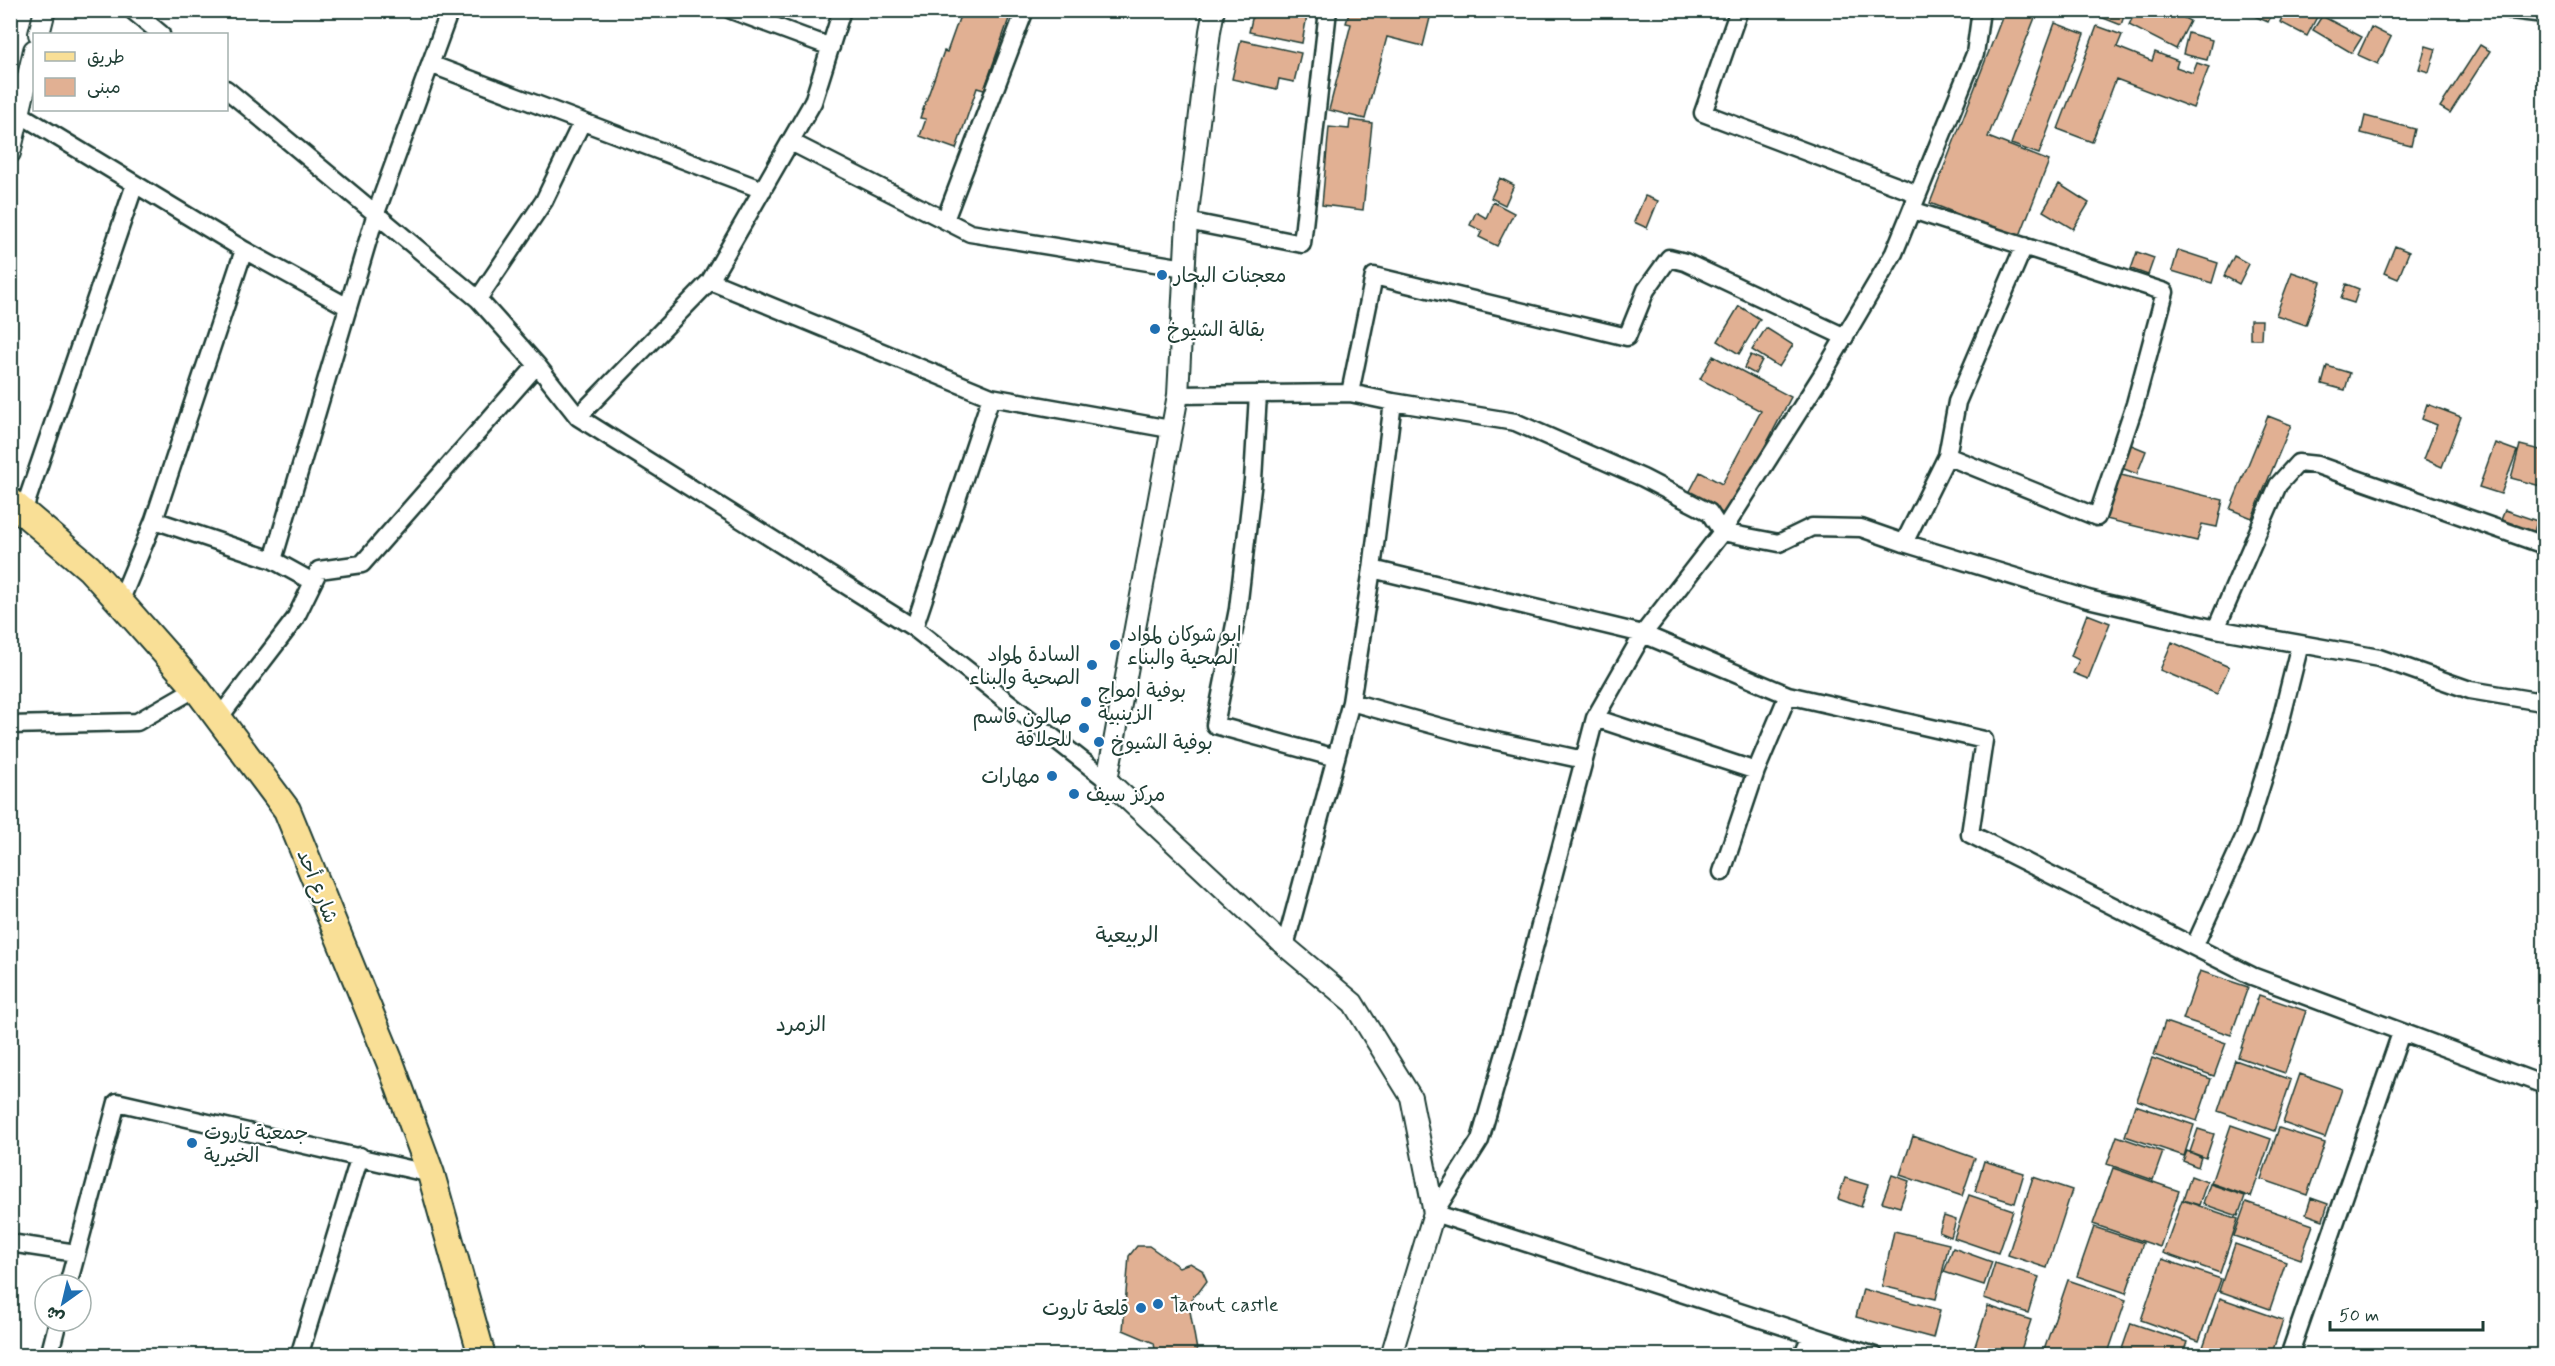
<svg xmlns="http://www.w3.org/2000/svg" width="2555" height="1366" viewBox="0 0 2555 1366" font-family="Mynerve,'Playpen Sans Arabic',sans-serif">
<rect width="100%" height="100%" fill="#fff"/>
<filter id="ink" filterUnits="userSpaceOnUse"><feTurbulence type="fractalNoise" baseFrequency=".0167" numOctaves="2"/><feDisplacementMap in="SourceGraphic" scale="12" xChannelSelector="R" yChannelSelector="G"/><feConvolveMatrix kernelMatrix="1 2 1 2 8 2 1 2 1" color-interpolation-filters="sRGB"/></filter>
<g filter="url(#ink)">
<!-- building -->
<path fill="#e1b093" stroke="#1f3d34" stroke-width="1.5" d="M962,10H1012L984,90L977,88L956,149L920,136L926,119L920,118L944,51L947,52Z
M1254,10H1308L1302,43L1249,32Z
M1350,10H1432L1423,46L1387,37L1365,119L1329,110L1351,24L1346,23Z
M2005,10H2038L1988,137L2049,161L2019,238L1930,203Z
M2083,10H2126L2121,25Z
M2136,10H2169L2190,21L2176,49L2129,25Z
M2254,10H2274L2268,22L2252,15Z
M2286,10H2320V11L2307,36L2280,22Z
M2322,16L2362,37L2352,53L2313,30Z
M2055,23L2084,34L2039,154L2011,144Z
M2097,26L2122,35L2117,47L2152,61L2155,52L2178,61L2176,67L2193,73L2197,63L2209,67L2193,108L2116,79L2092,142L2058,129Z
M2371,27L2391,37L2378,64L2358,55Z
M2188,33L2212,40L2207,60L2183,54Z
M1241,40L1301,53L1294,82L1279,79L1277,89L1232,79Z
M2480,45L2490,51L2450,113L2440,107Z
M2426,46L2436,49L2429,72L2419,69Z
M2365,116L2415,129L2411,146L2361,133Z
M1350,120L1372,123L1363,210L1322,205L1329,127L1349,129Z
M1500,178L1514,185L1505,205L1491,198Z
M2059,184L2089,203L2073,229L2043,211Z
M1645,196L1658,201L1647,228L1634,222Z
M1493,202L1514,213L1497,246L1479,237L1482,231L1470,225L1476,212L1486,218Z
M2395,246L2409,252L2398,279L2384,273Z
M2178,250L2218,263L2212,283L2172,271Z
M2137,252L2154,258L2148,275L2131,269Z
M2234,256L2249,264L2239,284L2224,276Z
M2292,272L2321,282L2306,325L2276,315Z
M2346,284L2359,289L2354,303L2341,299Z
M1739,306L1760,319L1739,354L1718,341Z
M2250,320H2262L2261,339H2250Z
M1766,328L1793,345L1779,367L1752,350Z
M1751,355L1762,360L1755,374L1744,368Z
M1713,356L1791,397L1728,516L1688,495L1700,472L1722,484L1761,411L1700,379Z
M2327,366L2350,373L2345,390L2322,384Z
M2427,404L2461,417L2442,467L2424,459L2437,425L2422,419Z
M2268,416L2291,425L2252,518L2230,509Z
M2495,443L2517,451L2501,494L2479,487Z
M2129,444L2146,451L2137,474L2119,467Z
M2520,445L2544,451V487L2511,478Z
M2117,474L2223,500L2217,527L2202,524L2197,541L2106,519Z
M2505,510L2537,521L2534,532L2501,520Z
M2087,614L2110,623L2088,679L2073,673L2079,660L2071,656Z
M2172,642L2229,667L2217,694L2160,670Z
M2200,971L2248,987L2231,1035L2183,1019Z
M2259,995L2306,1011L2285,1073L2238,1057Z
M2165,1022L2226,1043L2214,1076L2154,1055Z
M2152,1058L2211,1079L2197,1121L2137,1100Z
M2235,1060L2291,1080L2274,1131L2218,1111Z
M2300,1074L2342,1089L2325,1138L2283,1123Z
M2135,1105L2194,1125L2184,1156L2125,1136Z
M2231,1125L2271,1139L2251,1197L2211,1183Z
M2279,1128L2325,1143L2307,1195L2261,1179Z
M2198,1129L2214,1134L2206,1158L2190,1152Z
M1913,1136L1975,1158L1962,1196L1900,1175Z
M2117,1136L2163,1152L2153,1180L2107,1164Z
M2187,1151L2201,1157L2198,1167L2183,1161Z
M1984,1161L2024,1173L2015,1203L1975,1191Z
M2113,1168L2179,1191L2160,1247L2093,1224Z
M1892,1175L1909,1181L1900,1207L1882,1202Z
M2191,1176L2207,1182L2199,1205L2183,1200Z
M2033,1177L2072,1190L2047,1268L2008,1255Z
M1845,1178L1868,1185L1861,1207L1838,1199Z
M2210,1184L2245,1196L2238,1216L2203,1204Z
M1969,1195L2013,1210L1998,1253L1954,1238Z
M2311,1198L2328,1204L2323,1220L2306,1214Z
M2182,1200L2238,1219L2220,1273L2163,1253Z
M2246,1202L2313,1225L2301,1259L2234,1236Z
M1944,1216L1956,1220L1951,1237L1939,1232Z
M2094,1227L2143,1243L2126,1293L2077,1276Z
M1894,1231L1949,1244L1936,1299L1882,1286Z
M2235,1244L2286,1262L2270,1309L2219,1291Z
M1137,1246H1149L1179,1267L1190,1263L1202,1270L1207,1281L1198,1293L1193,1296L1190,1311L1198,1356H1156L1154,1343L1123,1330L1129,1256Z
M1953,1248L1992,1262L1984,1285L1944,1272Z
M2162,1259L2221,1279L2199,1341L2141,1320Z
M1995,1263L2039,1277L2028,1313L1984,1298Z
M2068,1280L2126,1300L2107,1356H2042Z
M1863,1289L1940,1310L1933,1338L1856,1317Z
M2220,1298L2283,1320L2271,1356H2200Z
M1988,1306L2031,1320L2019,1356H1994L1974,1349Z
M2131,1323L2187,1342L2182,1356H2131L2121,1352Z"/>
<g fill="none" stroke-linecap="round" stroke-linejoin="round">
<defs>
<path id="minor" d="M132,10L161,34
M731,10L831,47
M1739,10L1703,113L1918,194
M2511,10L2544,14
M430,64L763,190
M226,89L478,299L537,365L578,417L914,628L1107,780
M18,113L244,250L348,307
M791,142L970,233L1185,268
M1912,210L2165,292L2135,404L2097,517L1947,456L1904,543L2088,599L2216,629L2379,658L2470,690L2536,701L2544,696
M945,220L1025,10
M1187,221L1302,244L1328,10
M710,281L991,397L1170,429
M478,299L544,201L582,122
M1350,393L1374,276L1627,337L1646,290L1669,258L1685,262L1845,337
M1258,394L1253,480L1238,609L1215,725L1336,758
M1178,395L1350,393L1393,402L1372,569L1351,702L1285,946
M1393,402L1515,422L1643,478L1709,512L1722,532L1643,634L1788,695
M578,417L710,281L813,102L842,10
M1947,456L1957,402L2024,246
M23,512L135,184
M154,520L273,560L376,213L450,10
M1904,543L1861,528L1812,527L1779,543L1722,532L1822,375L1894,253L1975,54L1981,10
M273,560L313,582
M1372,569L1643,634L1595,718
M120,602L154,520L244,250
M914,628L991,397
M2216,629L2278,485L2298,463L2317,465L2544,545
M1351,702L1473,736L1584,760L1595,718L1756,771L1788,695L1984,740L1970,834L2252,976L2544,1085
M219,718L295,619L319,570L362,564L537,365
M10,725L137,722L196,688
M1584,760L1518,1008L1480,1140L1434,1213L1875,1356
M1722,872L1756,771
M2194,947L2247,831L2278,732L2300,644
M10,1243L76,1253
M68,1285L117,1102L431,1174
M49,1356L58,1321
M299,1356L360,1156
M1802,1356L1811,1336
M2289,1356L2401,1033"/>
<path id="tertiary" d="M1214,10L1210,31L1187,221L1178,395L1107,780L1285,946L1353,1003L1411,1097L1434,1213L1391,1356
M39,34L45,10
M10,153L34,50"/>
<path id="primary" d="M10,501L89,568L120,602L196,688L287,810L390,1062L431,1174L482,1356"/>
</defs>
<!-- minor casing -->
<use href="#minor" stroke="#1f3d34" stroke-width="21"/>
<!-- tertiary casing -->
<use href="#tertiary" stroke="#1f3d34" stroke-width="24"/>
<!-- primary casing -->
<use href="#primary" stroke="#1f3d34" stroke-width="30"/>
<!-- minor -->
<use href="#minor" stroke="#fff" stroke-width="16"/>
<!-- tertiary -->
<use href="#tertiary" stroke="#fff" stroke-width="20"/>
<!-- primary -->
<use href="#primary" stroke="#f9df96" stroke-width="26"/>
</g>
</g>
<!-- markers -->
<g fill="#1f6fb2" stroke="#fff" stroke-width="2">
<circle cx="1162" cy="275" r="6"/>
<circle cx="1155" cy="329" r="6"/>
<circle cx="1115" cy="645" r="6"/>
<circle cx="1092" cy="665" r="6"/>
<circle cx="1086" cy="702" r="6"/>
<circle cx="1084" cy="728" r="6"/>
<circle cx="1099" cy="742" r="6"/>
<circle cx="1052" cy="776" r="6"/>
<circle cx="1074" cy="794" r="6"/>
<circle cx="192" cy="1143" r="6"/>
<circle cx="1158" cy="1304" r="6"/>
<circle cx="1141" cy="1308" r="6"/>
</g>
<g text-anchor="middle" stroke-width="4.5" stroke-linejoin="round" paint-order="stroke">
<!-- poi labels -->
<g font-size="20" fill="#1f3d34" stroke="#fff" text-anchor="start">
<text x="1174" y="282">معجنات البحار</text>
<text x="1167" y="336">بقالة الشيوخ</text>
<text x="1127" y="641">ابو شوكان لمواد<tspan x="1127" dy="23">الصحية والبناء</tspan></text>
<text x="1080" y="661" text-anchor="end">السادة لمواد<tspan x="1080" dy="23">الصحية والبناء</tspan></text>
<text x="1098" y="697">بوفية امواج<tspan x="1098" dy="23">الزينبية</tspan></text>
<text x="1072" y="723" text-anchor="end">صالون قاسم<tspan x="1072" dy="23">للحلاقة</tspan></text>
<text x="1111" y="749">بوفية الشيوخ</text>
<text x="1040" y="783" text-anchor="end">مهارات</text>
<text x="1086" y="801">مركز سيف</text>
<text x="204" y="1139">جمعية تاروت<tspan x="204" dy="23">الخيرية</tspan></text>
<text x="1170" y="1311">Tarout castle</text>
<text x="1129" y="1315" text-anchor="end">قلعة تاروت</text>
</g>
<!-- street labels -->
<g font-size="20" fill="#1f3d34" stroke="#fff">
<text transform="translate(318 886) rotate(68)" y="7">شارع أحد</text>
</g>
<!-- neighbourhood labels -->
<g font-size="21" fill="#1f3d34" stroke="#fff">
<text x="801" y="1031">الزمرد</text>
</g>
<!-- quarter labels -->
<g font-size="22" fill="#1f3d34" stroke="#fff">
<text x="1127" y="942">الربيعية</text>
</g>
</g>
<!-- margin -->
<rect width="2555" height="1366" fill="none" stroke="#fff" stroke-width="36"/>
<rect x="18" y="18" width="2519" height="1330" fill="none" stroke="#1f3d34" stroke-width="2" filter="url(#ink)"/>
<!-- legend -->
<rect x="33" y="33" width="195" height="78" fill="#ffffff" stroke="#a5b1ae" stroke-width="1.5"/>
<rect x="45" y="52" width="30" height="9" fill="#f9df96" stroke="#a5b1ae" stroke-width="1.5"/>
<text x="87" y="63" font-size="18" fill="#1f3d34">طريق</text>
<rect x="45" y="78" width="30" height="18" fill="#e1b093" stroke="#a5b1ae" stroke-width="1.5"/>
<text x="87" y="93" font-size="18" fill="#1f3d34">مبنى</text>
<!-- north arrow -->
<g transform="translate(63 1303) rotate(214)"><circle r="28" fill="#ffffff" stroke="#a5b1ae" stroke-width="1.5"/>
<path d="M0-4.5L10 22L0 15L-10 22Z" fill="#1f6fb2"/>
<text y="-9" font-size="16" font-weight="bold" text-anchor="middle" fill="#1f3d34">ش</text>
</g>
<!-- scale -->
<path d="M2330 1321v9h153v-9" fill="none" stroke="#1f3d34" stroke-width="3"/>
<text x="2339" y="1321" font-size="18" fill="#1f3d34" stroke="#ffffff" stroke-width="4.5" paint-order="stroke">50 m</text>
</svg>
